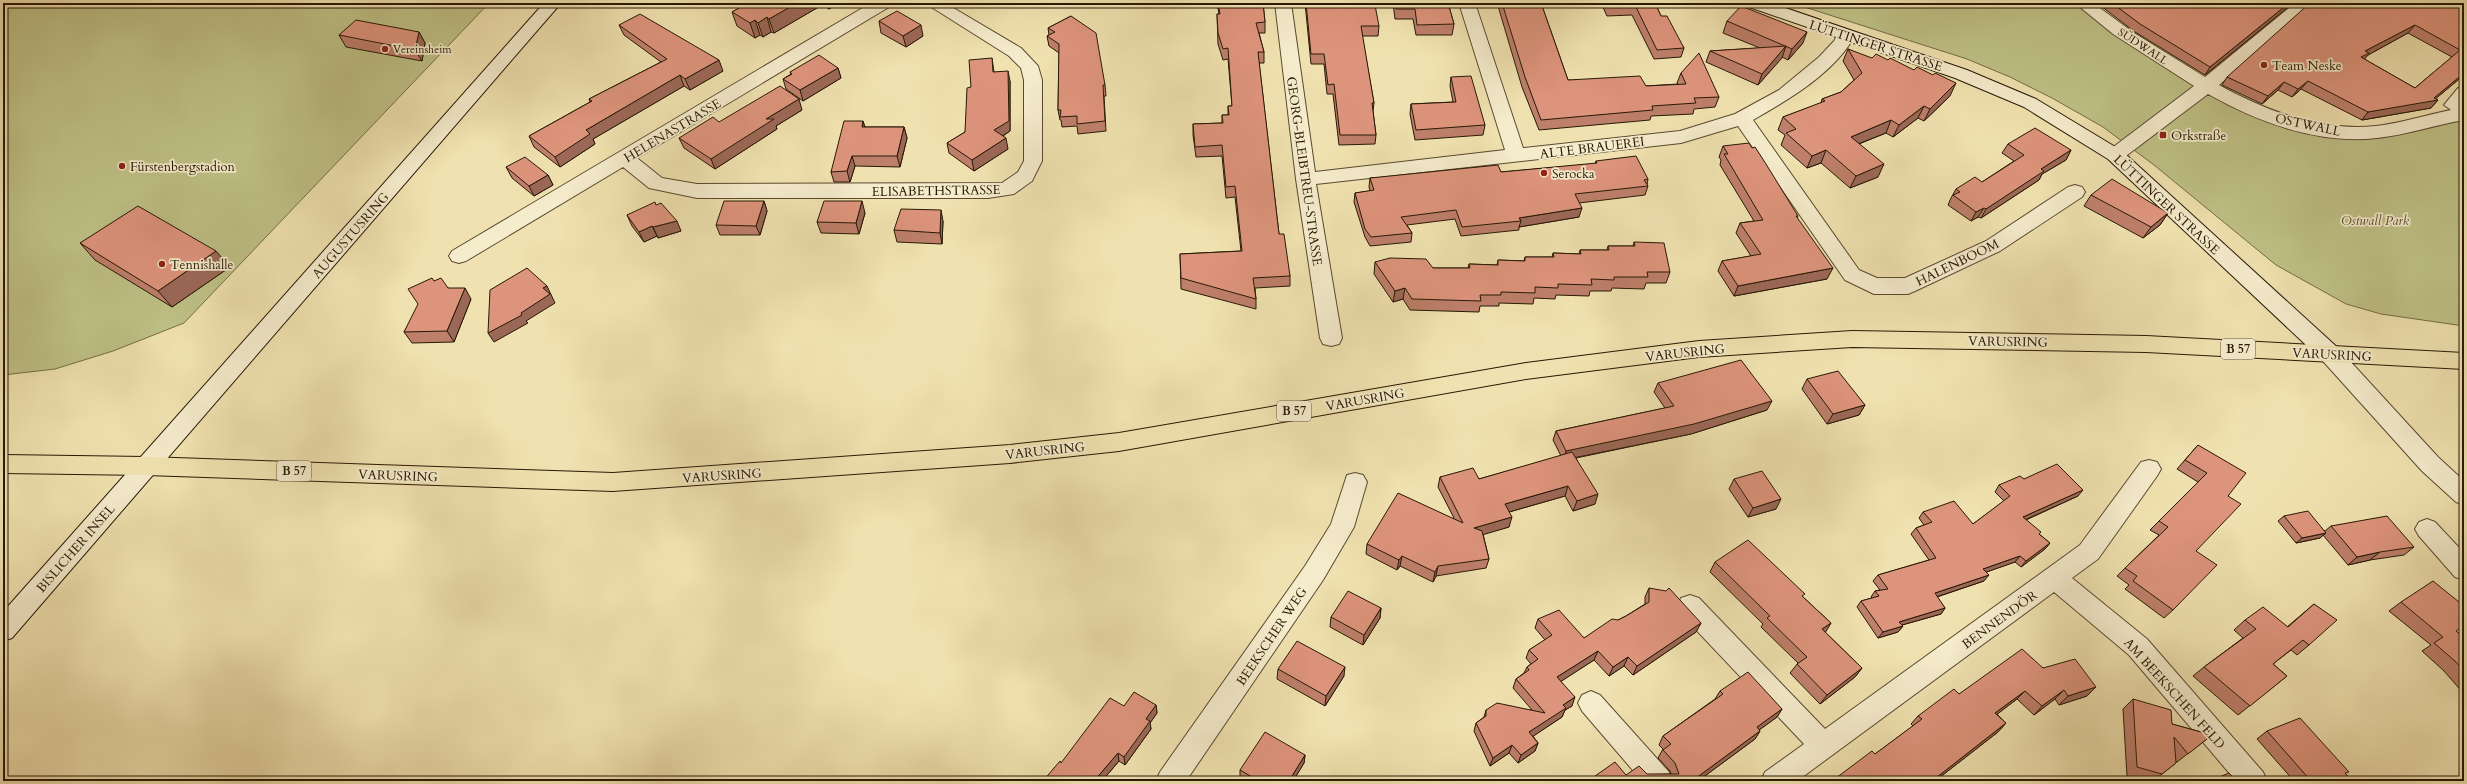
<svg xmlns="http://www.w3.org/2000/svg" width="2467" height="784" viewBox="0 0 2467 784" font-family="Cardo,serif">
<rect width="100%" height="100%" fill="#f0e2b0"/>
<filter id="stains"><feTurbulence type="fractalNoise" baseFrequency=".005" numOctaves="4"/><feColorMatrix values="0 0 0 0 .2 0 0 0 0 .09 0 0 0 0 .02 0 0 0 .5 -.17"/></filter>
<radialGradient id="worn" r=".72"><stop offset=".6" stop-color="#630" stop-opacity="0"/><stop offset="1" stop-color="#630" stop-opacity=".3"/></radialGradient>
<!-- green -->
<path fill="#bfc287" stroke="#736d46" d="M3,3H489L184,323L113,351L55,369L3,375Z
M1792,3H2083L2239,105L2348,133L2464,114V326L2381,314L2346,304L2276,265L2154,165L2103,127L2052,98L2010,77L1967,59Z"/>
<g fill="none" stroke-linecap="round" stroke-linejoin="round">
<defs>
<path id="street" d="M871,3H891L889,7L637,158L662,178L697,184L1002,183L1018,172L1024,161V80L1021,68L1009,56L925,3H945L1021,48L1038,66L1042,80V161L1032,181L1014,194L988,198H697L649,188L623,167L466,261L459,263L452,261L449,256L452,251Z
M1275,3H1291L1315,172L1505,150L1459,3H1475L1523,148L1680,131L1735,114L1779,90L1819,57L1834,41L1840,31H1852L1855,35C1836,72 1788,100 1753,120L1859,270L1877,278H1905L1986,241L2068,187L2075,185L2082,187L2085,192L2082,197L2000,251L1915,291L1908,294H1874L1845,280L1738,126L1681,143L1316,184L1342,338L1339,344L1331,346L1323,344L1320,338L1296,179Z
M2075,3H2093L2134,33L2205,77L2295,3H2313L2219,85C2266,111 2321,132 2376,126C2401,123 2426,115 2451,110L2444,105L2458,88L2464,86V104L2460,109L2464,108V120C2435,125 2406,135 2377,138C2319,145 2257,122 2208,94L2122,159L2115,161L2108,159L2106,155L2108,151L2194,86L2113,34Z
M2330,346L2338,348L2438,457L2464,481V505L2456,502L2422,471L2322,360L2319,354L2322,348Z
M2149,460L2157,462L2161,469L2157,476L2098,559L2072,578L2147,639L2263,772L2267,781H2236L2129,655L2054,592L1797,781H1761L1765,772L1804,744L1681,614L1678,606L1681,598L1690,595L1699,598L1825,729L2080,545L2141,462Z
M1355,473L1363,475L1367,482L1354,527L1323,580L1186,781H1156L1160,772L1305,566L1331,524L1347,475Z
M2427,519L2435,522L2464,553V580L2455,577L2419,536L2415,529L2419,522Z
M1591,691L1600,695L1669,772L1673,781H1642L1582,711L1578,703L1582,695Z"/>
<path id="secondary" d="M544,3H561L12,638L3,641V612Z
M1747,3H1771L1967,70L2036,99L2122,151L2338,348L2341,354L2338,360L2330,362L2322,360L2108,159L2024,107L1955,78L1749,7Z"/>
<path id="primary" d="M1852,331L2146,336L2464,353V369L2146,352L1852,347L1699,357L1526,379L1119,451L1010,463L613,491L146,475L3,473V455L146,457L613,473L1010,445L1119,433L1526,363L1699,341Z"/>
</defs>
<!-- street casing -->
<use href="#street" stroke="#594a30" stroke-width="2"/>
<!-- secondary casing -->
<use href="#secondary" stroke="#271805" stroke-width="2"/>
<!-- primary casing -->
<use href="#primary" stroke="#271805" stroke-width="2"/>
<!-- street -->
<use href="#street" fill="#f5eccc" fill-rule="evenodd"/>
<!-- secondary -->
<use href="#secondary" fill="#f5eccc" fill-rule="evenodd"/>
<!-- primary -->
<use href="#primary" fill="#f0e2b0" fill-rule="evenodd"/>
</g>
<!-- wall -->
<path fill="#be7f6b" stroke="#271805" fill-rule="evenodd" d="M748,3H839L829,9L822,5L774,33L771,32L763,37L760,35L755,38L737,26L732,12Z
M1217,3H1263L1265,22V33H1259L1264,52V63H1259L1279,234L1290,276V286L1255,288L1256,299V309L1181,289L1180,254L1241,251L1235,197L1226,198L1222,156L1196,157L1193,135V124L1222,123V115H1228V106H1232L1228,59L1223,60L1218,44L1217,14H1219Z
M1305,3H1356V5L1379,26L1378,36H1362L1374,103L1373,111L1376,135L1375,144L1339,145L1333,94H1327L1324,64H1311Z
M1393,3H1448L1454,24L1452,35H1416L1413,19H1395Z
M1487,3H1541L1568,80L1646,86L1678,84L1677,83L1681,73L1719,97L1715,107L1694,109L1693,114L1651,116L1650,120L1539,130L1522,87L1498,6H1487Z
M1574,3H1655L1661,16L1684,48L1681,57L1654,59L1632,15L1607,16L1602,5L1575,6Z
M2097,3H2293L2205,75L2135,32Z
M2464,3V75L2435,99L2438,100L2431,108L2362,120L2301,89L2292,97L2278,90L2262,104L2222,85L2227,77ZM2408,33L2452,57L2415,88L2364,59L2368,55Z
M1071,16L1105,85L1106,96H1104L1106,131L1078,134L1077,126L1062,127L1061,120H1060L1058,110L1059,53L1049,46L1047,36L1049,35L1048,28Z
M879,21L923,36L906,47L881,33Z
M1727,21L1803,43L1788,60L1782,57L1758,85L1706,62L1710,51L1760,48L1723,33Z
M619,25L723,71L690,90L684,86L593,139L595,144L560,167L534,147L529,136L590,102L589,99L661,62L624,35Z
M419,32L425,43L422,61L346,47L339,35Z
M1848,49L1950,96L1924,121L1918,118L1893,137L1886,133L1859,144L1878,177L1850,188L1821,163L1807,168L1781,145L1785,135L1778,130L1783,117L1821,103L1822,99L1841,92L1854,80L1843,61Z
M992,58L994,72L1010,81V131L1003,136L1008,149L974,171L949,153L947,143L965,132Z
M838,68L841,78L803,101L786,89L783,79L791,74L790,72Z
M1451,77L1485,125L1483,135L1415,140L1410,114L1411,104L1453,102L1450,86Z
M802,110L776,126L777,129L715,169L684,148L679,138Z
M863,121L865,127H904L907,138L900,167L855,166L850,182H834L831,172Z
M2008,144L2071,150L2066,160L2042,174L2039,180L1981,218L1978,217L1971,221L1948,205L1951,198L1956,189L1982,182L2014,161L2002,153Z
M1723,146L1798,216L1797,218L1827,279L1734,296L1718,271L1722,261L1751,256L1736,233L1740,223L1754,221L1720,165L1721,160L1719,157Z
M1596,161L1648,179L1647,185L1648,186L1645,195L1579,203V217L1519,227V230L1461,236L1455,219L1407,225L1412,233L1411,242L1370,246L1365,237L1354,202L1355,193L1370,191L1369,187L1370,178L1501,172L1595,164Z
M506,167L548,175L553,185L534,196L512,178Z
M2091,195L2168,213L2160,225L2143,238L2084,206Z
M764,201L767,211L760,235H720L716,225Z
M656,205L681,231L658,238L657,236L644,242L632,226L627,215Z
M865,213L859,234L821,233L817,222Z
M943,221L942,244L897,242L894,230Z
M1634,242L1670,272L1666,283H1646L1644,289L1612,288L1611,291H1590L1589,296L1556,295L1555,299L1534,298L1533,304L1499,303V306H1480L1479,312L1410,310L1403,299L1393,302L1374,274L1375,262L1433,268H1468L1469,264L1497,265L1498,260L1524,261L1525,257H1552L1553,253L1579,254L1580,250H1607L1608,246H1633Z
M80,243L230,267L172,307L95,260Z
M434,281L448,288L471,299L454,342L412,343L404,332Z
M1807,379L1865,405L1859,415L1827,424L1802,389Z
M1658,383L1767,410L1691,434L1576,458L1595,504L1573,511L1565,496L1509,512V527L1483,534L1489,559L1486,568L1436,576L1433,582L1400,566L1397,570L1366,554L1367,544L1454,518L1438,487L1440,477L1479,479L1561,456L1553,440L1556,431L1665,408L1654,392Z
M2198,445L2228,496L2196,551L2173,610L2164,618L2125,589L2129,585L2117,576L2159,535L2150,530L2198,482L2177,469Z
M1734,479L1776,509L1748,517L1729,489Z
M2024,479L2078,496L2026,520L2039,534L2050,543L2045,549L2021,567L2015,562L1986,572L1984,581L1937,597L1945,608L1941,614L1902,625L1903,626L1898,632L1878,638L1857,607L1861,601L1872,598L1871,597L1875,591L1880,590L1873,581L1878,575L1929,560L1911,534L1916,528L1924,525L1919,518L1923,512L1973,524L2004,501L1995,492L1999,485Z
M2284,516L2325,531L2331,526L2414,547L2404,555L2370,560L2348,565L2323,535L2320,538L2296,543L2278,521Z
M1715,562L1803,597L1831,623L1825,632L1862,668L1855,677L1820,704L1790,673L1798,663L1761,627L1763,624L1710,572Z
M1649,588L1701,623L1696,632L1633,675L1624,666L1609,676L1594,660L1561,681L1572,706L1565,710L1562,717L1533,736L1538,743L1535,751L1518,763L1509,753L1490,766L1474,731L1476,723L1484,717L1486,710H1532L1513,688L1516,679L1524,673L1527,667L1531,664L1526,658L1529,650L1545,640L1535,628L1538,619L1584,638L1618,620L1626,616L1645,604V597Z
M2401,602L2456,631L2464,638V694L2444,671L2422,651L2431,645L2389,611Z
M2314,604L2309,645L2297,655L2291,650L2273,664L2287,676L2238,715L2193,676L2204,667L2243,638L2234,630L2245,620L2287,627Z
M1381,608L1380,618L1363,645L1330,627L1331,617Z
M2043,668L2096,687L2087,696L2059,705L2055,699L2034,715L2017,699L1997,714L2006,723L1998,732L1935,781H1832L1875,754L1913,726L1911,724L1918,716L1959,694Z
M1278,669L1344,676L1325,706L1277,679Z
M1720,691L1782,709L1777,717L1759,730L1760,731L1755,739L1698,781L1626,775L1671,774L1670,771L1658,758L1663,749L1659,745L1663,736L1715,699Z
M2133,699L2172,724L2212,735L2177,762L2176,761V763L2153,781H2145L2127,776L2123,709Z
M1156,705L1157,713L1150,723L1151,729L1125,765L1119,761L1102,781H1043L1124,706Z
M2267,731L2346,774L2352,781H2294L2257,739Z
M1305,755L1304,763L1293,781H1245L1240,778V770Z"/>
<!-- shaded-wall -->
<path fill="#9b6857" stroke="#271805" d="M797,3H822V5L774,33L769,19Z
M828,3H839L829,9Z
M2289,3H2293L2205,75L2210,67Z
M767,17L771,32L763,37L758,23Z
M755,20L760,35L755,38L750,23Z
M921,25L923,36L906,47L903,36Z
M2415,25L2408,33L2368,55L2363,61L2355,66L2365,51Z
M419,32L425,43L422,61L415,50Z
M1807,32L1803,43L1788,60L1792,49Z
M1786,46L1782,58L1758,85L1762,74Z
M719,60L723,71L690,90L685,79Z
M838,68L841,78L803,101L800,90Z
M1008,71L1010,81V131L996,140L994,130Z
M2464,73V75L2433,101L2438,100L2431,108L2362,120L2368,112L2434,98Z
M680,75L684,86L593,139L595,144L560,167L555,157L586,130Z
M2308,81L2301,89L2292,97L2298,89Z
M2284,82L2278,90L2262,104L2268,96Z
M1956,83L1950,96L1924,121L1930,109Z
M799,99L802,110L776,126L777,129L715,169L711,159L766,119Z
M1924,106L1918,118L1893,137L1899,125Z
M1891,120L1886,133L1845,149L1851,137Z
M863,121L866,132L862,127Z
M904,127L907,138L900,167L897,156Z
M1006,138L1008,149L974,171L972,160Z
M1826,150L1821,163L1807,168L1812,156Z
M2071,150L2066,160L2042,174L2039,180L1981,218L1986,209L2041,169Z
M852,156L855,166L850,182L847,171Z
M1884,164L1878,177L1850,188L1856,176Z
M548,175L553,185L534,196L529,186Z
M764,201L767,211L760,235L756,226Z
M862,201L865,213L859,234L856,223Z
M1582,208L1579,217L1519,227L1521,221L1519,218Z
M1984,208L1978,217L1971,221L1976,212Z
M941,210L943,221L942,244L940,233Z
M2168,213L2160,225L2143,238L2151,227Z
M677,221L681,231L658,238L653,227Z
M652,226L657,236L644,242L639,232Z
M216,251L230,267L172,307L158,291Z
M1833,268L1827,279L1734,296L1738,286Z
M547,286L555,303L526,321L528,323L494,342L488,333L521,313L543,288Z
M465,288L471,299L454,342L447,331Z
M1405,288L1403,299L1393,302L1395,291Z
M1772,401L1767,410L1691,434L1563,460L1566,451Z
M1865,405L1859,415L1827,424L1833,414Z
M1568,486L1565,496L1502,514L1505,504Z
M2083,490L2078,496L2018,523L2023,517Z
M1598,494L1595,504L1573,511L1577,501Z
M1781,499L1776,509L1748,517L1753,508Z
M1512,517L1509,527L1472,538L1474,528Z
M2326,533L2320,538L2296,543L2302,538Z
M2050,543L2045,549L2021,567L2026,561Z
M2380,552L2370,560L2348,565L2357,557Z
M1402,556L1400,566L1397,570L1399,560Z
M2020,556L2015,562L1978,575L1983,569Z
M1438,566L1436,576L1433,582L1435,572Z
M1989,575L1984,581L1930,599L1935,593Z
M1381,608L1380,618L1363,645L1364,635Z
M1945,608L1941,614L1895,627L1899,622Z
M1701,623L1696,632L1633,675L1637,666Z
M1831,623L1825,633L1822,629Z
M1903,626L1898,632L1878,638L1883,632Z
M1598,651L1594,660L1554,686L1557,677Z
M1628,657L1624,666L1609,676L1613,667Z
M1345,667L1344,676L1325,706L1326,696Z
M1862,668L1855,677L1820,704L1827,695Z
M2096,687L2087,696L2059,705L2068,696Z
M2064,690L2055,699L2034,715L2042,706Z
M2025,691L2017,699L1987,722L1995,713Z
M1575,697L1572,706L1565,710L1562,717L1526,741L1529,732L1563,705Z
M1156,705L1157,713L1150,723L1151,729L1125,765L1124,757L1146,719Z
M1782,709L1777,717L1751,736L1757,727Z
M2006,723L1998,732L1935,781H1932Z
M1760,731L1755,739L1698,781H1692Z
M1538,743L1535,751L1518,763L1521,755Z
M1512,745L1509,753L1490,766L1493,758Z
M1118,753L1119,761L1102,781H1094Z
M1305,755L1304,763L1293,781H1289Z"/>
<!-- building -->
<path fill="#dd947c" stroke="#271805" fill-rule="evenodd" d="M748,3H797L769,19L767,17L758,23L755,20L750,23L732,12Z
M1218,3H1263L1265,22L1256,23L1264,52H1258L1279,234H1284L1290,276L1253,278L1256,299L1181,278L1180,254L1242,251L1235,186L1226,187L1222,145L1195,147L1193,124L1223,123L1222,115H1229L1228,106H1232L1228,48L1223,49L1218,33L1217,14H1220Z
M1306,3H1356V5H1375L1379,26H1361L1374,103H1372L1376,135H1340L1334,84L1328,85L1324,54H1311Z
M1395,3H1448L1454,24L1417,25L1415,9H1396Z
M1502,3H1541L1568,80L1640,76L1646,86L1686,84L1681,73L1699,53L1719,97L1694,98L1696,103L1652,106L1653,110L1541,120L1525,77Z
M1608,3H1655L1661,16H1667L1684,48L1657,50L1635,5L1609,7Z
M2112,3H2289L2210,67L2140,24Z
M2310,3H2464V73L2434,98L2438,100L2368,112L2308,81L2298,89L2284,82L2268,96L2227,77ZM2415,25L2460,50L2415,88L2361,57L2369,53L2365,51Z
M1741,6L1807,32L1792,49L1727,21Z
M897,11L921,25L903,36L879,21Z
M640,14L719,60L685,79L680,75L586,130L590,134L555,157L529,136L592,101L589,99L667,59L619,25Z
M1071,16L1096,33L1105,85H1103L1105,121L1077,124V116L1060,117L1061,110H1058L1059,44L1047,36L1055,32L1048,28Z
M356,20L419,32L415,50L339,35Z
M1786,46L1762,74L1710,51Z
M1848,49L1872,58L1876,54L1888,60L1890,58L1914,70L1917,67L1933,75L1935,73L1956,83L1930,109L1924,106L1899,125L1891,120L1851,137L1884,164L1856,176L1826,150L1812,156L1786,133L1796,129L1783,117L1825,101L1822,99L1841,92L1862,73Z
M819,55L838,68L800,90L783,79L792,74L790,72Z
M992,58L993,72L1008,71L1009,121L994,130L1006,138L972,160L947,143L965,132L967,88L971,87L969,60Z
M1471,76L1485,125L1416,130L1411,104L1456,102L1451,77Z
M780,86L799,99L766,119H774L711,159L679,138L713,117L719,122Z
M844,121H863L862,127H904L897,156H852L847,171L831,172Z
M2035,128L2071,150L2041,169L2044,171L1986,209L1984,208L1976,212L1953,195L1960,192L1956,189L1975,177L1982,182L2024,155L2008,144Z
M1749,143L1752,148L1755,147L1766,164L1798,216H1796L1833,268L1738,286L1722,261L1761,254L1740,223L1763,220L1724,154H1728L1723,146Z
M1636,156L1648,179L1644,180L1648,186L1575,194L1582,208L1519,218L1521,221L1462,227L1456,210L1401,217L1412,233L1371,237L1365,229L1355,193L1374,190L1370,178L1498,165L1501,172L1597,163L1596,161Z
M525,157L548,175L529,186L506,167Z
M2112,179L2168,213L2151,227L2091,195Z
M724,201H764L756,226L716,225Z
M824,201H862L856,223L817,222Z
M655,202L656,205L661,203L677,221L653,227L652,226L639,232L627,215Z
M138,206L216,251L158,291L80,243Z
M901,209L941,210L940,233L894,230Z
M1634,242L1664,243L1670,272H1647L1648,277H1614V280L1591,279L1592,285L1558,284V288L1535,287V293L1501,292V295H1480L1481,301L1412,299L1405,288L1395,291L1375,262L1390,258L1426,259L1433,268H1470L1469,264L1498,265V260L1525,261V257H1554L1553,253L1581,254L1580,250H1609L1608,246H1635Z
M527,268L547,286L543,288L550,294L521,313L522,315L488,333L490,290Z
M432,278L434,281L441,278L448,288H465L447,331L404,332L418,304L408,289Z
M1741,360L1772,401L1694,424L1566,451L1556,431L1674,406L1658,383Z
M1838,371L1865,405L1833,414L1807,379Z
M2198,445L2246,473L2228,496L2241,504L2196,551L2217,565L2173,610L2133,581L2137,576L2125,568L2168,527L2159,521L2207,473L2185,460Z
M1572,452L1598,494L1577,501L1568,486L1505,504L1512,517L1474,528L1482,531L1489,559L1438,566L1435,572L1402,556L1399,560L1367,544L1398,493L1463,523L1440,477L1473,468L1479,479Z
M2057,464L2083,490L2023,517L2041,532L2039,534L2050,543L2026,561L2020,556L1983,569L1989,575L1935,593L1945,608L1899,622L1903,626L1883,632L1861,601L1879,596L1875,591L1888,589L1878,575L1936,558L1916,528L1932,522L1923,512L1954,501L1973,524L2010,496L1999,485L2020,476L2024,479Z
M1762,471L1781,499L1753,508L1734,479Z
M2308,511L2326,533L2302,538L2284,516Z
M2387,516L2414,547L2380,552L2357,557L2331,526Z
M1748,540L1805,594L1802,596L1831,623L1822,629L1862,668L1827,695L1797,664L1807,657L1767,618L1770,616L1715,562Z
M2433,581L2464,606V625L2456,631L2464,638V671L2456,662L2434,643L2443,637L2401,602Z
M1649,588L1666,591L1669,588L1701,623L1637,666L1628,657L1613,667L1598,651L1557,677L1575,697L1563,705L1566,708L1529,732L1538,743L1521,755L1512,745L1493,758L1476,723L1486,716V710L1497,703L1545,713L1516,679L1529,670L1527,667L1538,659L1529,650L1552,635L1538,619L1559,610L1584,638L1612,619L1618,620L1626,616L1649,602Z
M1348,591L1381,608L1364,635L1331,617Z
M2314,604L2337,620L2309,645L2303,640L2273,664L2287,676L2250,706L2204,667L2256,629L2245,620L2263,607L2288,627Z
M1297,641L1345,667L1326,696L1278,669Z
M2022,649L2043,668L2075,659L2096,687L2068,696L2064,690L2042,706L2025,691L1995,713L2006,723L1932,781H1832L1872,751L1875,754L1922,719L1918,716L1954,689L1959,694Z
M1748,672L1782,709L1757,727L1760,731L1692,781H1588L1615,762L1626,775L1639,766L1647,774H1679L1675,763L1663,750L1671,744L1663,736L1723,694L1720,691Z
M1134,692L1156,705L1146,719L1150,721L1124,757L1118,753L1094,781H1043L1060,761L1061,763L1110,698L1124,706Z
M2133,699L2171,710L2172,724L2212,735L2188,754L2174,737L2176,763L2162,774L2137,767Z
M2300,718L2349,772L2345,773L2352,781H2311L2267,731Z
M1265,732L1305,755L1289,781H1259L1240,770Z
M2229,773L2236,781H2210Z
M1334,776L1342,781H1331Z"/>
<!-- markers -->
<g fill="#8f2418" stroke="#f5eccc" stroke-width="1.5">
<circle cx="385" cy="49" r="4"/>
<circle cx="2264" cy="65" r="4"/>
<rect x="2159" y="131" width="8" height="8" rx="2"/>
<circle cx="122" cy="166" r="4"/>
<circle cx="1544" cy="173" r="4"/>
<circle cx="162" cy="264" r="4"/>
</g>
<g text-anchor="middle" stroke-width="3.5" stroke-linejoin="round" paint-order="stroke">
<!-- far-street labels -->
<g font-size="11" fill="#271805" stroke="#f5eccc">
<text transform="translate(2143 46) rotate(33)" y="4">SÜDWALL</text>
</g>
<!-- far-poi labels -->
<g font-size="11" fill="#271805" stroke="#f5eccc" text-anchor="start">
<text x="393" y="53">Vereinsheim</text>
</g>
<!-- shield labels -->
<g fill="#f5eccc" stroke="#655841" stroke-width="1">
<rect x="2221" y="339" width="34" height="20" rx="3"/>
<rect x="1277" y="401" width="34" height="20" rx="3"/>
<rect x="277" y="461" width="34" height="20" rx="3"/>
</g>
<g font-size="12" font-weight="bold" fill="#271805">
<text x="2238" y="353">B 57</text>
<text x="1294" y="415">B 57</text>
<text x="294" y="475">B 57</text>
</g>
<!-- street labels -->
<g font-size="13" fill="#271805" stroke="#f5eccc">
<text transform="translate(1876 45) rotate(18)" y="5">LÜTTINGER STRASSE</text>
<text transform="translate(2308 124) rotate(12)" y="5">OSTWALL</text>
<text transform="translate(672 130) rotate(-31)" y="5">HELENASTRASSE</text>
<text transform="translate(1592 147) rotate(-7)" y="5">ALTE BRAUEREI</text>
<text transform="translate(1305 171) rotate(82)" y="5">GEORG-BLEIBTREU-STRASSE</text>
<text transform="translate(936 190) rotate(-1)" y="5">ELISABETHSTRASSE</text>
<text transform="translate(2167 204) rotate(43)" y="5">LÜTTINGER STRASSE</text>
<text transform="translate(350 235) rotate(-49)" y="5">AUGUSTUSRING</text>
<text transform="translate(1957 262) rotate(-26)" y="5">HALENBOOM</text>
<text transform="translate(2008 341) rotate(1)" y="5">VARUSRING</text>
<text transform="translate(1685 352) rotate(-6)" y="5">VARUSRING</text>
<text transform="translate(2332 354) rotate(3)" y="5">VARUSRING</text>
<text transform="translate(1365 399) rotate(-10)" y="5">VARUSRING</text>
<text transform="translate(1045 450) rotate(-6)" y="5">VARUSRING</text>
<text transform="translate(398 475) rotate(2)" y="5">VARUSRING</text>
<text transform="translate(722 475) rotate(-4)" y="5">VARUSRING</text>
<text transform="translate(75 548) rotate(-49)" y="5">BISLICHER INSEL</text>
<text transform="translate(1999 619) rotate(-36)" y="5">BENNENDÖR</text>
<text transform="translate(1271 636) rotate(-56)" y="5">BEEKSCHER WEG</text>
<text transform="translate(2175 693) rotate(48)" y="5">AM BEEKSCHEN FELD</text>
</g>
<!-- poi labels -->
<g font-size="13" fill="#271805" stroke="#f5eccc" text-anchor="start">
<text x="2272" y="70">Team Neske</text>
<text x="2171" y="140">Orkstraße</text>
<text x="130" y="171">Fürstenbergstadion</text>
<text x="1552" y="178">Serocka</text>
<text x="170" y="269">Tennishalle</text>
</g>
<!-- park labels -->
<g font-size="13" font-style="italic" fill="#554b2c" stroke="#f5eccc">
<text x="2375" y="225">Ostwall Park</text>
</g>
</g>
<!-- margin -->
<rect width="2467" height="784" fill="none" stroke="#f0e2b0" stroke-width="16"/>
<rect x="4" y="4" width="2459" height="776" fill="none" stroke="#271805" stroke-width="2"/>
<rect x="8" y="8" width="2451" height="768" fill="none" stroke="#271805"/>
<rect width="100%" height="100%" filter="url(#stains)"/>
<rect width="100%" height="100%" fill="url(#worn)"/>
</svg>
